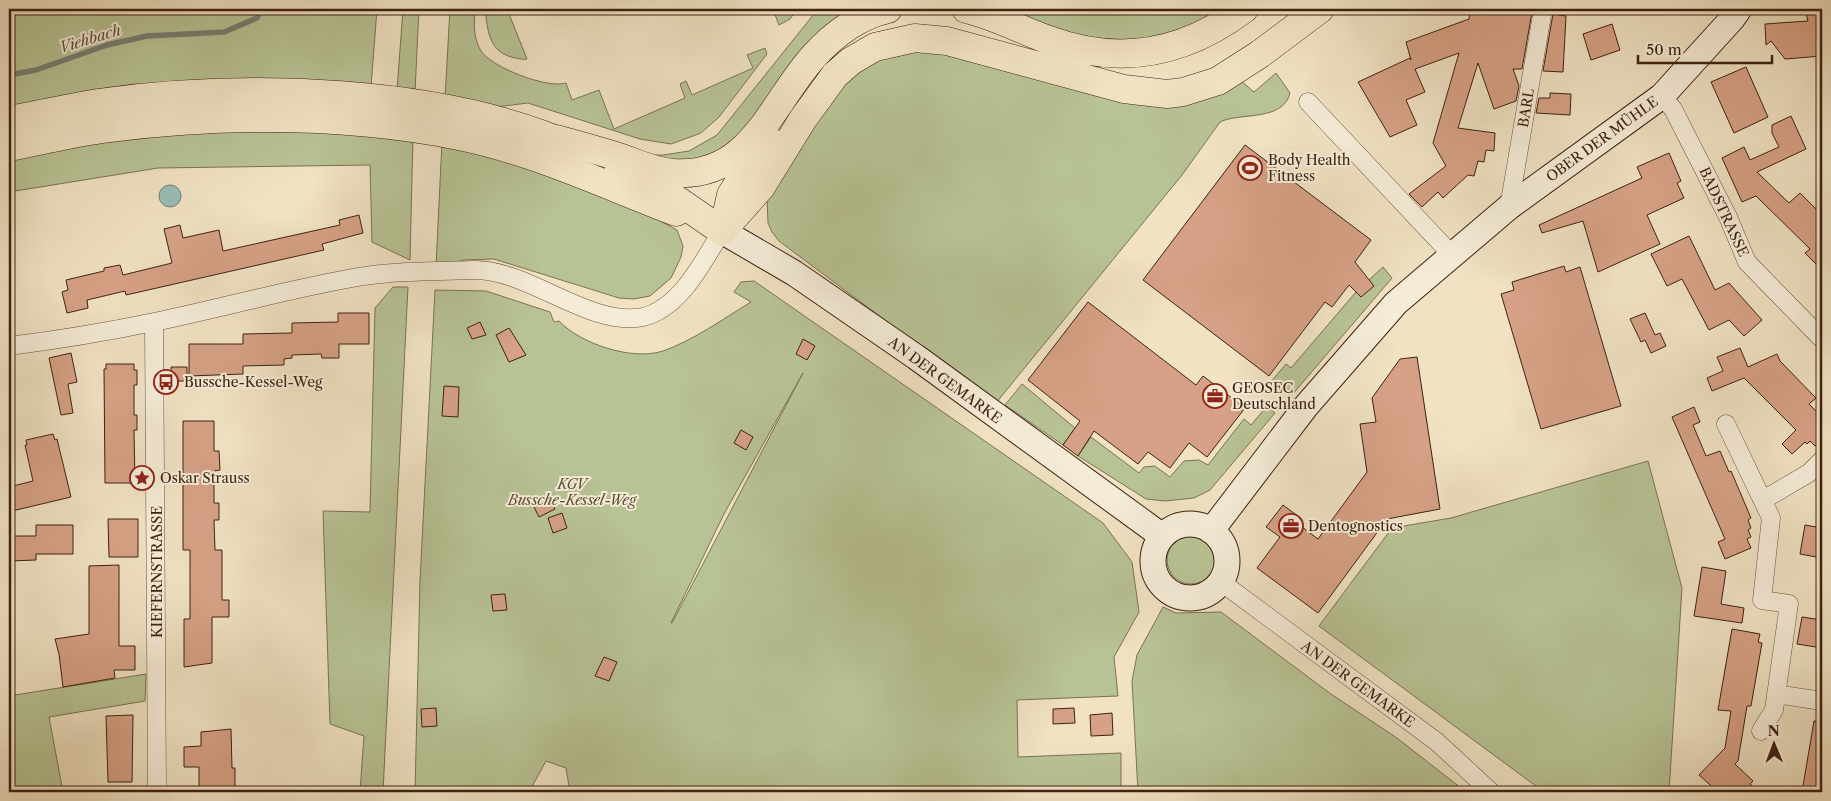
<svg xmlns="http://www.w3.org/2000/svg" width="1831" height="801" viewBox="0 0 1831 801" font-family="'Libre Caslon Text',serif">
<rect width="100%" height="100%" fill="#f0e2c3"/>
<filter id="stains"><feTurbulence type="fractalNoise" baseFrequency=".004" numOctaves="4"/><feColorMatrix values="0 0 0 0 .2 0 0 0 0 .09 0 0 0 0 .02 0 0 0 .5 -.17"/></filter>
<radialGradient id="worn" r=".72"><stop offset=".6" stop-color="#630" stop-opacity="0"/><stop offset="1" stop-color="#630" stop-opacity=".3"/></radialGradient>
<!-- green -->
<path fill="#b8c395" stroke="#7b7253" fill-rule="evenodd" d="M9,9H377L371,87L9,108Z
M403,9H419L415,92L397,90Z
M450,9H475C474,23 473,38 481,51C491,67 547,89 566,83L572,100L599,90L614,129L685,98L680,84L686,81L692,95L753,68L747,55L765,48L767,54L719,117L701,133L671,144L640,139L528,103L488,108L445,99Z
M485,9H507L527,59C521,60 517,58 511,57C488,50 488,30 485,9Z
M782,9H797L790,19L779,25L774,12Z
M818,9H859L741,140L688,164L639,155H663L689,151L717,135Z
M1005,9H1225L1161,39L1092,42Z
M918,46L1144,102L1240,80L1254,92L1276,73L1290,93C1283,122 1240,112 1220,122L1182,175L996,403L779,241L772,232L768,223L767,197L817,112L869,60Z
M232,127L413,137L410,260L372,242L370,165L158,168L9,192V159L87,144Z
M442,142L506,157L629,204L677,230L683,246L681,257L671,278L650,296L634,299L619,298L494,259L464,260L436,266Z
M1383,267L1392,278L1292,395L1269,384L1286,364L1291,368L1356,292Z
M754,281L1103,523L1132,562L1139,612L1114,657L1118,696L1017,700L1018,757L1121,753V792H570L566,768L546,761L529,792H415L420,581L435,290L486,291L550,312L554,322L559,321C581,344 632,361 663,351C694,340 723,319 751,302L734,292L741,282ZM803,373L672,623H671L724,514Z
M393,287H408L383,792H360L364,736L330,724L323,511L370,512L375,308Z
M1022,384L1075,428L1063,445L1005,405Z
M1267,406L1275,413L1210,490L1194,498L1165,501L1146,499L1078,456L1091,437L1139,473L1144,467L1155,466L1170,477L1184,461L1199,460L1208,465L1244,419L1251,425Z
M1648,461L1682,588L1669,792H1544L1319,626L1392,528L1451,518Z
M1167 560a24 24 0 1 1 48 0a24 24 0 1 1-48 0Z
M1163,607L1176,613L1221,612L1331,694L1397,738L1466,792H1138L1132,681L1137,655Z
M146,674L145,701L49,717L63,792H9V696Z"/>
<!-- water -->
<path fill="#9abdb6" stroke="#757f74" d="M159 196a11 11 0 1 1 22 0a11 11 0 1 1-22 0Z"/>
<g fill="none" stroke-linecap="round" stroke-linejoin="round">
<!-- stream -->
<path stroke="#757f74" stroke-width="5.5" d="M9,75L36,70L107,45L147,36L224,32L257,18L262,9"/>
</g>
<!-- building -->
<path fill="#d6a186" stroke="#3e2211" d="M1470,9H1530V12H1532L1522,69H1513L1519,86L1516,101L1494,109L1478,63L1458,128L1495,133L1494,151L1486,150L1484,162L1478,161L1474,176L1468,175L1443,198L1438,192L1422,207L1409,194L1446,166L1433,143L1459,53L1415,69L1425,92L1406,100L1417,125L1390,137L1358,82L1410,58L1411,60L1406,42L1469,19Z
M1805,9H1822V56L1785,59L1771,41L1766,45L1765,24L1808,21Z
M1553,14L1566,16L1563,72L1543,71Z
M1612,24L1620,50L1591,60L1583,34Z
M1746,67L1768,117L1734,133L1711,82Z
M1550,93L1571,94L1570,115L1536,113L1539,98H1550Z
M1791,116L1806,149L1757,172L1789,203L1800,193L1822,215V270L1805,253L1810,249L1756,196L1742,202L1722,158L1744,147L1750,160L1779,147L1772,133V125Z
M1245,145L1371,240L1355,262L1374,286L1361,297L1349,285L1332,307L1325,302L1269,376L1143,280Z
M1669,153L1681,181L1677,183L1684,198L1647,215L1660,244L1598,272L1583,221L1542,233L1539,225L1642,178L1637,167Z
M359,215L363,233L322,244L324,250L126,295L125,291L87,300L88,308L67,313L62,292L68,290L66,280L104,271V268L120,265L123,275L172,263L164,229L180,225L183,238L219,230L223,251L340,225L339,220Z
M1689,236L1715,290L1729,283L1762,320L1744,336L1729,320L1709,330L1682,279L1667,286L1651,254Z
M1564,266L1566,272L1580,267L1621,406L1541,429L1501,294L1514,290L1512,282Z
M1088,302L1196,385L1203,376L1245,408L1207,457L1189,443L1170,468L1148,452L1138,464L1094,431L1078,456L1063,445L1080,421L1028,380Z
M338,313H369V344H339V358H322L321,354L292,355V358L284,359V365L243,366V374L189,376V344H243V334L292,333V323L338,322Z
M1645,313L1655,335L1660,333L1666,346L1651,353L1645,340L1641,342L1630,319Z
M480,322L486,335L472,339L467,328Z
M509,328L526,355L509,362L496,335Z
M803,339L815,346L807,360L796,354Z
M1740,348L1748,367L1777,354L1780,361L1816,398L1809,404L1822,417V440L1815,446L1810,441L1807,444L1805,442L1792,454L1782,444L1796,430L1744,378L1712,391L1707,378L1723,371L1717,357Z
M71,353L77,382L68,384L73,413L61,415L49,358Z
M1417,357L1440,509L1387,519L1318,613L1257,568L1280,537L1266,527L1283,505L1298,516L1294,521L1318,539L1367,472L1360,424L1376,422L1372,398L1400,359Z
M106,364H134V370H137V385H134V415H137V430H134L135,483H105L104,369H106Z
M171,367H187V381H171Z
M444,386L459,387L458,417L442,416Z
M1694,407L1700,422L1693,425L1706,456L1720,451L1729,472L1731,471L1751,518L1748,520L1751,528L1748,530L1751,537L1747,539L1751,548L1725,559L1718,542L1725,539L1672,417Z
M183,421H214V451H219L220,470L214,471V503H219V520H214L215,550H222V600H229V617H212V663L184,667V619H190V550H183Z
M741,430L753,437L746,450L734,443Z
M53,434L55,440L57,439L71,497L12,511L9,487L33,481L25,445H27L26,440Z
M549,497L555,509L539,517L533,505Z
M562,513L567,528L553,533L548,518Z
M108,519H138V557H109Z
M36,525H73V554H36V560L9,561V536H36Z
M1805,525L1822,528V558L1800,554Z
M119,565V646H135V670H114L115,678L63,687L59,654L55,639L89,634V566Z
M1702,567L1726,571L1721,604L1744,608L1742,623L1694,616Z
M505,594L507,610L493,611L491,595Z
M1802,617L1822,620V648L1797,644Z
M1732,629L1760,634L1758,642L1762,643L1751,706H1747L1738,761L1735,764L1753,781L1750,784L1759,792H1718L1699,775L1725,748L1731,711L1718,710Z
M604,657L617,662L609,681L595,676Z
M436,708L437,726L422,727L421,709Z
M1074,708L1075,723L1053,724V709Z
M1112,713L1113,735L1091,736L1090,715Z
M133,715L132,782H108L106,716Z
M1814,721H1822V792H1802Z
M231,729L232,768H235V792H199V767H184V747L201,746V732Z"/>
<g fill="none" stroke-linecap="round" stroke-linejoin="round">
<defs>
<path id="street" d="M1662,96L1673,109L1728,217L1747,262L1822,339
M1308,102L1451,254
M1509,207L1543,9
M154,322L157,792
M9,346C57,340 106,332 154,322C222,308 289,289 358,277C395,271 436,271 474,270C528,269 590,328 643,317C681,308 703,261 722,231
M1726,424L1771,518L1762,600L1789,604L1774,710L1761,731
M1763,500L1809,473L1822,460
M1221,582L1437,742L1491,792
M1776,694L1822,701"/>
<path id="secondary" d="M722,231L794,273L916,357L1162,536
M1153 561a37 37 0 1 1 74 0a37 37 0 1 1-74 0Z
M1211,531L1307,405L1396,303L1509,207L1662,96L1732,19L1739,9"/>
<path id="primary" d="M9,120C38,115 68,108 98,103C243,83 443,87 578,149
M9,147C42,141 75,132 109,128C225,114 344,113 459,136C534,151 605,185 676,212
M619,168L651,182L722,231"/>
<path id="highway" d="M966,9C995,16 1021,30 1049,40C1119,66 1184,54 1244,9
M556,139C578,145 600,151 622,158C638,164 656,172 673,173C752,179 772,101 815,55C834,34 860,15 888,9
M726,217L731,195L767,138
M722,231L761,187L803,119L835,75L851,61L875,47L915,38L947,41L1124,89L1167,94L1183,92L1218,81L1260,54L1320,9"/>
</defs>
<!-- street casing -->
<use href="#street" stroke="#6a523e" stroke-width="19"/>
<!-- secondary casing -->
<use href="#secondary" stroke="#3e2211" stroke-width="27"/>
<!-- primary casing -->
<use href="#primary" stroke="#3e2211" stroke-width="29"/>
<!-- highway casing -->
<use href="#highway" stroke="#3e2211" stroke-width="29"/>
<!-- street -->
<use href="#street" stroke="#f5ecd8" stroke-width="18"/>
<!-- secondary -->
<use href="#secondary" stroke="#f5ecd8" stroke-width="25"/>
<!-- primary -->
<use href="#primary" stroke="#f0e2c3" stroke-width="28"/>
<!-- highway -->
<use href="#highway" stroke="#f0e2c3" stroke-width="28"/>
</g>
<!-- icons -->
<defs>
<symbol id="stadium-ring" viewBox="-11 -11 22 22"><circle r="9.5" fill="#f5ecd8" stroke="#8f2418" stroke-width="1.5"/><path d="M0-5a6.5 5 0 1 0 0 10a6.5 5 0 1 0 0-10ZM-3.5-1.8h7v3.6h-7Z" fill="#8f2418"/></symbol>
<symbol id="bus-ring" viewBox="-11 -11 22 22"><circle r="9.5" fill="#f5ecd8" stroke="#8f2418" stroke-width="1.5"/><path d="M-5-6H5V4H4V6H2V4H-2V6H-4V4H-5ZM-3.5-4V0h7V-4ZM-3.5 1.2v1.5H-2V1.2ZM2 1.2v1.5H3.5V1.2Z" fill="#8f2418"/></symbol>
<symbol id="office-ring" viewBox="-11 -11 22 22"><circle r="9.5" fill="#f5ecd8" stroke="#8f2418" stroke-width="1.5"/><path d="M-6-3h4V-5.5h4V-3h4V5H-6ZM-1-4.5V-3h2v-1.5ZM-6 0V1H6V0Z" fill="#8f2418"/></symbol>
<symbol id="sight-ring" viewBox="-11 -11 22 22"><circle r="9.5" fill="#f5ecd8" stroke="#8f2418" stroke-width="1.5"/><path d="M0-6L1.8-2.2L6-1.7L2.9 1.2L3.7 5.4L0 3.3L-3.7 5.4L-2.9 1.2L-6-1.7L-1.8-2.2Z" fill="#8f2418"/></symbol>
</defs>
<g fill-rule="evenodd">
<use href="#stadium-ring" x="1236" y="154" width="28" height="28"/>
<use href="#bus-ring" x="152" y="368" width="28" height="28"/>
<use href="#office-ring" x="1201" y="382" width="28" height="28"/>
<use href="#sight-ring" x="128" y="464" width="28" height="28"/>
<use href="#office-ring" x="1277" y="512" width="28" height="28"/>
</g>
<g text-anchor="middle" stroke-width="4" stroke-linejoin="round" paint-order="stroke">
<!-- street labels -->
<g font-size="14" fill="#3e2211" stroke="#f5ecd8">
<text transform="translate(1526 108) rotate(-81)" y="5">BARL</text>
<text transform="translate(1602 139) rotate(-36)" y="5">OBER DER MÜHLE</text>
<text transform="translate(1724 212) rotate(65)" y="5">BADSTRASSE</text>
<text transform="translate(945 380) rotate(36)" y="5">AN DER GEMARKE</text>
<text transform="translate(157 572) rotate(-90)" y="5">KIEFERNSTRASSE</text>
<text transform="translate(1358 684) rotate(36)" y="5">AN DER GEMARKE</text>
</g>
<!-- poi labels -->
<g font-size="14" fill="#3e2211" stroke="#f5ecd8" text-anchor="start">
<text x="1268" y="165">Body Health<tspan x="1268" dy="16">Fitness</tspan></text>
<text x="184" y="387">Bussche-Kessel-Weg</text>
<text x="1232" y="393">GEOSEC<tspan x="1232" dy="16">Deutschland</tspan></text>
<text x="160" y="483">Oskar Strauss</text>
<text x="1308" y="531">Dentognostics</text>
</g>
<!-- park labels -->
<g font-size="14" font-style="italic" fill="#5c4a32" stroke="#f5ecd8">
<text x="572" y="489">KGV<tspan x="572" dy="16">Bussche-Kessel-Weg</tspan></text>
</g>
<!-- water labels -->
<g font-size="15" font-style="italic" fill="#5a5043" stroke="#f5ecd8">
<text transform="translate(90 39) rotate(-17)" y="5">Viehbach</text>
</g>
</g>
<!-- margin -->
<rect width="1831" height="801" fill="none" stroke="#f0e2c3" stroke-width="30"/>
<rect x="10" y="10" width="1811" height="781" fill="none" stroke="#3e2211" stroke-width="2.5"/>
<rect x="15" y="15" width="1801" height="771" fill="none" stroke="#3e2211"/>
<!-- north arrow -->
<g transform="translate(1774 744) rotate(359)" stroke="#f5ecd8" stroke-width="4" paint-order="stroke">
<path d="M0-4L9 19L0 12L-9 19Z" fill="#3e2211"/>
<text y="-8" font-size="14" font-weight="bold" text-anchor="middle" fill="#3e2211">N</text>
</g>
<!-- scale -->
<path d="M1638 55v8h134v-8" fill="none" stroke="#3e2211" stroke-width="2.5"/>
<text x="1646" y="55" font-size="15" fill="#3e2211" stroke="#f5ecd8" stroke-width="4" paint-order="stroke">50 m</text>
<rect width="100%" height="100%" filter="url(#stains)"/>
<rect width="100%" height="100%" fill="url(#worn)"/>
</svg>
